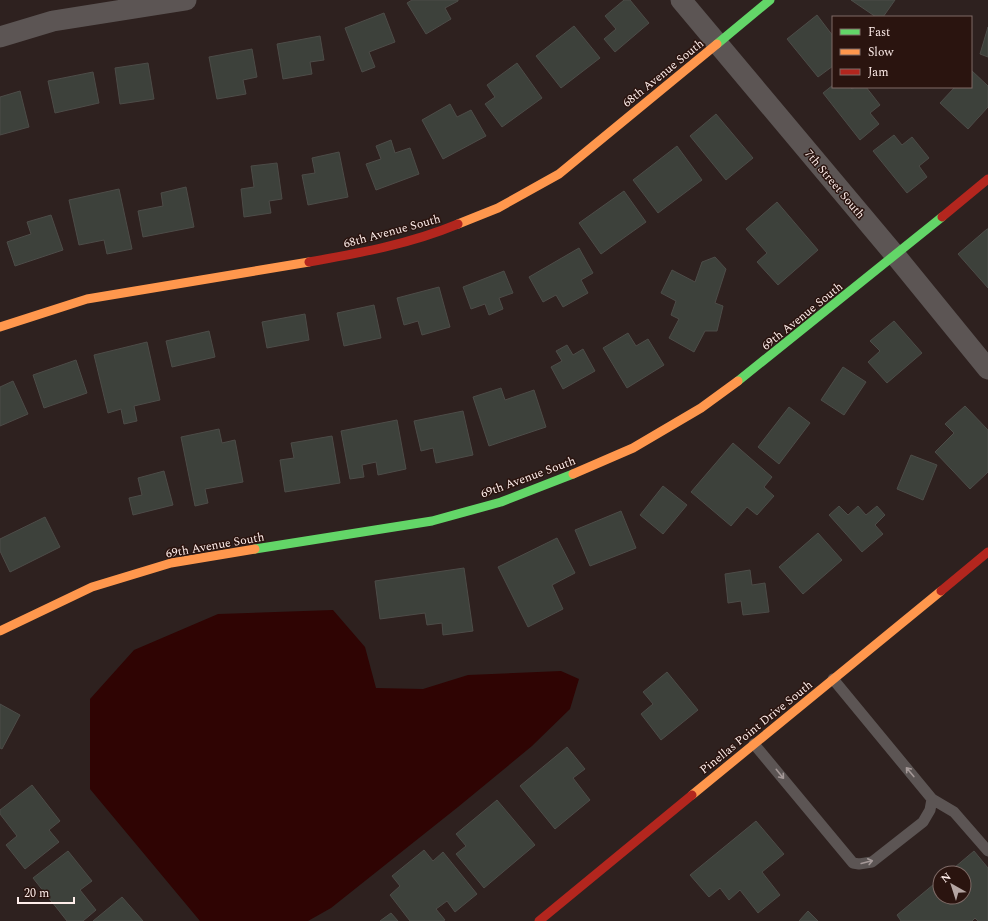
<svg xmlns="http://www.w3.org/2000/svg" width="988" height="921" viewBox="0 0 988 921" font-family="Spectral,serif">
<rect width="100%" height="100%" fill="#2e211f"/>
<!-- water -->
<path fill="#2f0403" d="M333,610L365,647L376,688L423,689L468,675L561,671L579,679L570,709L532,746L458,807L331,908L308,921H200L90,789V699L134,650L218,614Z"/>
<!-- building -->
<path fill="#3d413b" stroke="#4d4c48" d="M412,0H458V1L445,8L451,19L426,34L407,3Z
M624,0H630L649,23L615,52L604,39L616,29L605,16Z
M851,0H895L883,17H876Z
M384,13L395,42L369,52L375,67L362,72L345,28Z
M817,15L833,36V66L818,77L787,39Z
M574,26L600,58L561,88L536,56Z
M988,27V57L980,54Z
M320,36L324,60L310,62L312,74L283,79L277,44Z
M252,49L257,77L243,80L246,94L217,99L209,57Z
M148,63L154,99L120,104L115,68Z
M517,63L542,98L502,127L485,104L495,97L487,85Z
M971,70L988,86V107L968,129L940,103L955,87H971Z
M93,72L99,103L55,113L48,81Z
M833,85V87H850L852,89L855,87H866L880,105L870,113L879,124L860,140L823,93Z
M20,91L29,127L0,135V97Z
M450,104L457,117L471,110L486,136L443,159L422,120Z
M716,114L753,158L726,180L690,136Z
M894,135L902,145L912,137L929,158L919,166L927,177L907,193L873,151Z
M391,140L395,153L410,148L419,174L376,190L366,164L381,159L376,146Z
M677,146L702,180L658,213L633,180Z
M339,152L348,197L308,205L302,175L315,173L312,158Z
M277,163L282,199L269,201L271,213L244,217L241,189L254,187L251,166Z
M186,187L194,227L143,237L138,211L163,206L161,193Z
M119,189L132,249L107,254L104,240L79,245L69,200Z
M624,191L646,222L601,254L579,223Z
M777,202L818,250L778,285L757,262L767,253L746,229Z
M51,215L63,250L15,266L7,242L31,234L27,222Z
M987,229H988V288L958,254Z
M579,248L593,273L581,280L588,293L563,307L556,295L543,302L529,277Z
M715,257L726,269L715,303L723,306L717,331H705L694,352L669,338L679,319L671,315L676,301L661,293L672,270L695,282L702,262Z
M504,271L513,293L499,298L503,309L489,315L485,304L471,309L463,287Z
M439,287L450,327L422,335L418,321L404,325L397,298Z
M374,305L381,338L344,346L337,313Z
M305,314L309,340L267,348L262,322Z
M894,321L922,353L887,383L868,362L880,351L870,341Z
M209,331L215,357L172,367L166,341Z
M628,333L636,346L648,339L664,365L627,388L603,348Z
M147,342L160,400L134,406L137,421L124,424L121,409L108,413L94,355Z
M567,345L573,355L583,349L595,371L563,389L551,367L562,361L556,351Z
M76,360L87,393L44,408L33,375Z
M843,367L866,382L844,415L821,400Z
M13,381L28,414L0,426V387Z
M501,388L505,400L534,390L546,427L489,446L473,397Z
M965,406L988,430V472L970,489L935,452L954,433L945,424Z
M789,407L810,423L779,464L758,447Z
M463,411L473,455L436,463L433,448L421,451L414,421Z
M397,420L406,469L378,475L376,462L362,465L364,477L350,479L341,431Z
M219,429L222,443L235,440L243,482L205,489L208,503L195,506L181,437Z
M332,436L340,483L285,492L280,460L294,458L291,443Z
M733,443L772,477L764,487L774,496L757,515L747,507L731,526L691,492Z
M911,455L937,465L923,500L897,489Z
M164,471L173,505L133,515L129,498L142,495L138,478Z
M663,486L687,505L663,534L640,515Z
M839,506L848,515L858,506L866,515L877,506L885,515L875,525L883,534L862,552L829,515Z
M621,511L636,548L590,566L575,530Z
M45,517L60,547L10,572L0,551V539Z
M818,533L842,560L803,594L779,567Z
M557,538L575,573L552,585L563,609L528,627L498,567Z
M464,568L473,631L443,635L442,623L427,625L425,613L380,619L375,581Z
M750,570L752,585L765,583L769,612L743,615L741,601L728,603L725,574Z
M667,672L698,710L661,740L641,714L653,704L643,692Z
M0,704L20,715L2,749L0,748Z
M567,747L585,769L573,778L590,800L555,829L520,786Z
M32,785L60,821L49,830L59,842L25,869L6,845L17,836L0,814V810Z
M497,800L535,845L484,888L456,854L466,846L456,834Z
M756,821L784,854L762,872L780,895L758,913L740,890L729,900L720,888L709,897L690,875Z
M424,850L433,861L443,852L477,894L455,912L447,901L436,909L445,920L443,921H410L390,895L400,886L392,876Z
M68,851L92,881L80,890L96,910L83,921H67L33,878Z
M974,851L988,868V921H978L975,918L972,921H901L897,915L940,879V897H964V873H948Z
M122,897L143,921H93Z
M808,911L818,921H799Z
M391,913L398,921H380Z"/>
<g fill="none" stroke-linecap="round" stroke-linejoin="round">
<!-- lane -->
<path stroke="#5c5554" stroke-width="11" d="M754,744L853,863L859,864L872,862L923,822L930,810L932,799L833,679
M932,799L954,812L988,851"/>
<!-- street -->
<path stroke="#5c5554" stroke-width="21" d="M681,0L895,255L988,369
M0,37L53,21L186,0"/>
<!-- fast -->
<path stroke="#63d668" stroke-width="9" d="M717,44L770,0
M738,381L942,217
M255,549L432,521L501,502L573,474"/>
<!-- slow -->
<path stroke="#ff974d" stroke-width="9" d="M458,224L498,208L559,174L717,44
M0,327L87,299L309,262
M573,474L633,448L701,408L738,381
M0,631L92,587L171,563L255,549
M692,795L941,591"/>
<!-- jam -->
<path stroke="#b3261e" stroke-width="9" d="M942,217L988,179
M309,262C360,253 410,244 458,224
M941,591L988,552
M539,921L692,795"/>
</g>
<!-- one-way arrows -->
<defs><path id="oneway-shaft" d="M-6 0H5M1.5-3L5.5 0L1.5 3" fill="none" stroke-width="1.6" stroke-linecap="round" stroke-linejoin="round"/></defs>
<g stroke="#a59998">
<use href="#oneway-shaft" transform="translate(910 772) rotate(-130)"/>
<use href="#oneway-shaft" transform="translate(780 774) rotate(51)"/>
<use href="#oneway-shaft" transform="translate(867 862) rotate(-14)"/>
</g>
<g text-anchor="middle" stroke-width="3" stroke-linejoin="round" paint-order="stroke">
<!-- street labels -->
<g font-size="12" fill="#feedea" stroke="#2a140f">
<text transform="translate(663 73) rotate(-39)" y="4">68th Avenue South</text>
<text transform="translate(835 184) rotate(50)" y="4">7th Street South</text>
<text transform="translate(392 231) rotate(-15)" y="4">68th Avenue South</text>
<text transform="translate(802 316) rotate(-39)" y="4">69th Avenue South</text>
<text transform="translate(528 477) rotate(-20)" y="4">69th Avenue South</text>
<text transform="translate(215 545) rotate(-10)" y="4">69th Avenue South</text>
<text transform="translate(756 727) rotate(-39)" y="4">Pinellas Point Drive South</text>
</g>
</g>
<!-- legend -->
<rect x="832" y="16" width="140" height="72" fill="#2a140f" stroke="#7f6b67"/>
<rect x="840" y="29" width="20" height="6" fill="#63d668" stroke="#7f6b67"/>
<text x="868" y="36" font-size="12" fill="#feedea">Fast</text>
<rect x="840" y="49" width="20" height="6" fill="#ff974d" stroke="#7f6b67"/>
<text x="868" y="56" font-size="12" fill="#feedea">Slow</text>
<rect x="840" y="69" width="20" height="6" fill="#b3261e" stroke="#7f6b67"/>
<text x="868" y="76" font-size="12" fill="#feedea">Jam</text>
<!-- north arrow -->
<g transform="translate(952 885) rotate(321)"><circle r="19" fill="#2a140f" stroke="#7f6b67"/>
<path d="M0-3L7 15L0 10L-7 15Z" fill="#b5a6a3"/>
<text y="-6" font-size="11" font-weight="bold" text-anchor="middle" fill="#feedea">N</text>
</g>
<!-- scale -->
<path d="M18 897v6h56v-6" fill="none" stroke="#feedea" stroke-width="2"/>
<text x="24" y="897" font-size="12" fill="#feedea" stroke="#2a140f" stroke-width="3" paint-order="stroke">20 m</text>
</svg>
